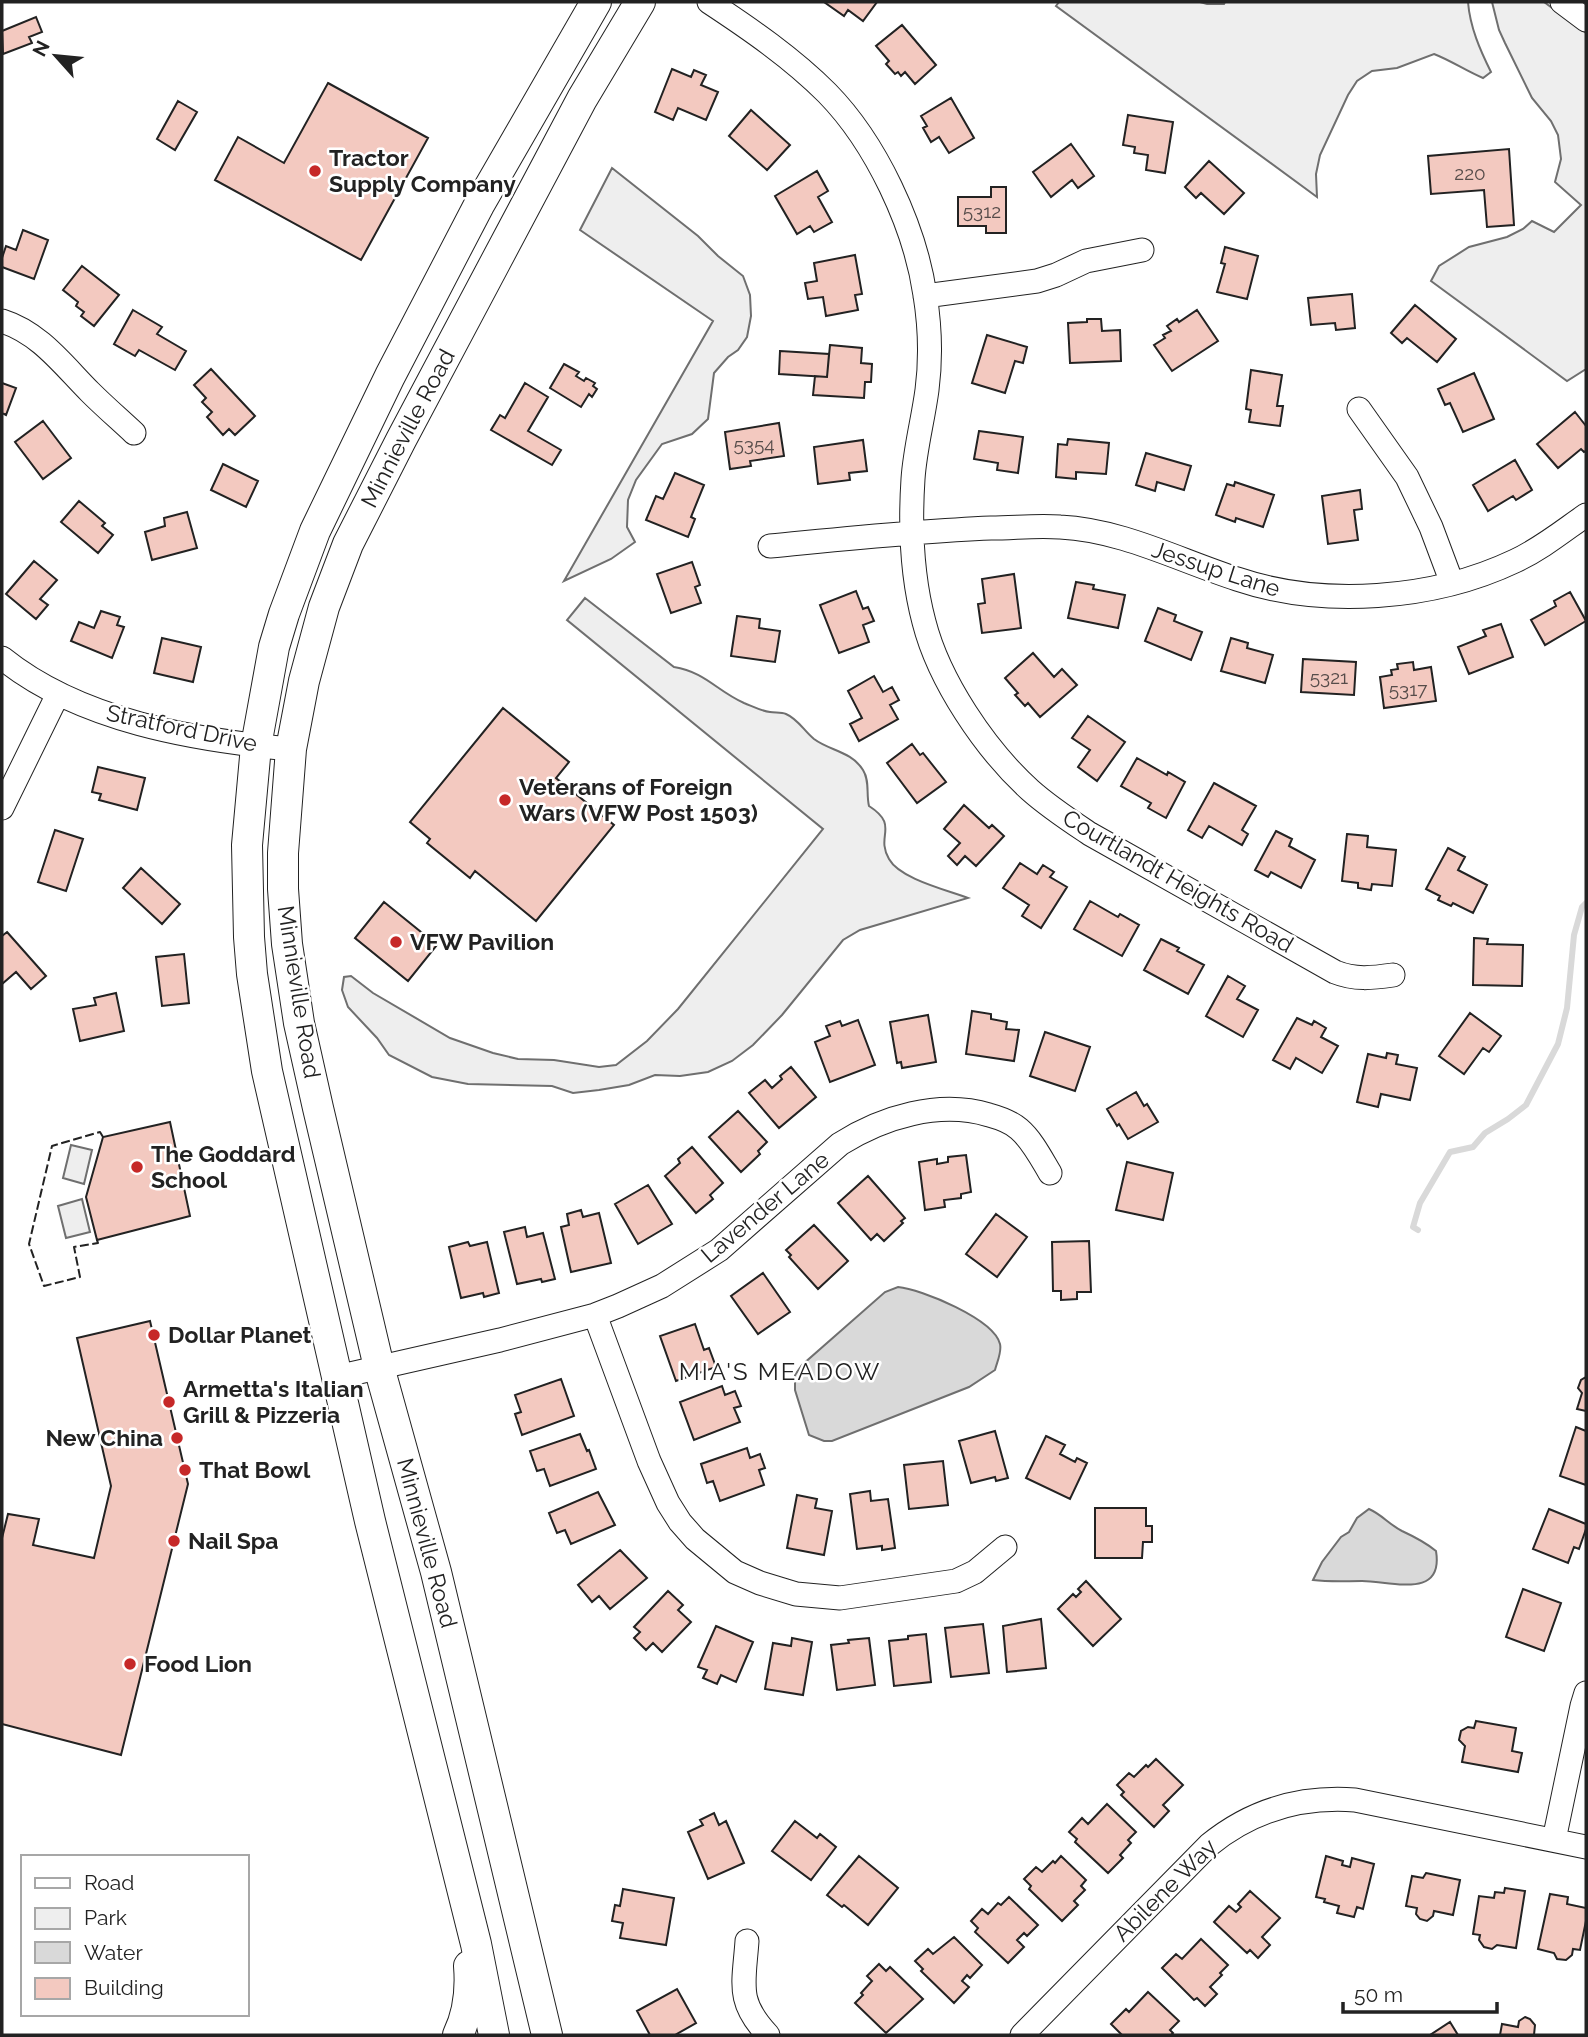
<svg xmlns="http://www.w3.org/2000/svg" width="1588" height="2037" viewBox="0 0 1588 2037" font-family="Raleway,sans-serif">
<rect width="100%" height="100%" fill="#fff"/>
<!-- green -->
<path fill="#eee" stroke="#6f6f6f" stroke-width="2" d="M1059,2H1200L1207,4H1224L1225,2H1468C1470,27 1480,50 1491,72L1483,78C1466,71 1452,61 1434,54L1397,68L1372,71L1357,81L1348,95L1320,155L1316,174L1317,197L1056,6Z
M1492,2H1544L1586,33V369L1567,381L1431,281L1439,266L1469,247L1507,237L1523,229L1532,221L1554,232L1581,205L1555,182L1561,159L1558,135L1551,121L1532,98L1505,43L1499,30Z
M612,168L698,236L718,256L743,276L750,295L751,316L747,337L738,350L728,357L714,373L708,419L692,434L662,444L636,480L628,500L627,527L635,542L611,559L564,581L713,321L580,230Z
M585,598L674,667C705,672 717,691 744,703C752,706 761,711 770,712C775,713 781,712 786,714C798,719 804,731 814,739C830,751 851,751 863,770C870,781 866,794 869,806C900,826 875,835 889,859C900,879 947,890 968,898L860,930L843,940L782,1015L753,1045L732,1061L708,1072L680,1076L655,1075L629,1085L599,1090L573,1093L552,1086L468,1084L432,1077L389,1055L377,1038L348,1007L342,990L344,977L351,976L373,993L450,1038L493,1053L518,1059L554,1060L599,1067L616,1065L647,1041L678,1009L823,829L567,620Z
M71,1145L92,1150L84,1184L63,1178Z
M82,1199L90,1232L66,1238L58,1206Z"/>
<!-- water -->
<path fill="#d9d9d9" stroke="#6f6f6f" stroke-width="2" d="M898,1287C921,1289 994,1319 1000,1344C1002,1352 997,1362 995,1370L969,1387L832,1441H824L809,1435L795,1390V1375L802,1365L885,1292Z
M1369,1509C1381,1514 1390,1525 1402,1531C1415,1537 1425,1542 1436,1551C1444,1600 1391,1581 1362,1581C1345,1581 1330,1582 1313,1580L1322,1562L1341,1537L1349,1532L1357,1518Z"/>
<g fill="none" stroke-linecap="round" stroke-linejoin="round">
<!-- stream -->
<path stroke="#d9d9d9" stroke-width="6" d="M1418,1230L1413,1227L1420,1203L1450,1152L1473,1147L1485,1133L1508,1119L1526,1105L1558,1044L1567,1008L1574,935L1582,907L1586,903"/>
</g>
<!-- building -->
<path fill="#f3c9c0" stroke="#222" stroke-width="2" d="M824,2H877L863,21L848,10L844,16Z
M36,17L42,32L29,37L32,43L3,54L2,31Z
M902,25L936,65L915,84L905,72L901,76L898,72L895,74L886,64L889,61L876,46Z
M672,69L691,77L694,70L706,75L701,85L718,92L706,120L678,108L673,120L655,112Z
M328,83L428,138L361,260L215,180L238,137L284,163Z
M951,98L974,138L949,153L939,137L931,142L923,128L927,126L921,116Z
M178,101L197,112L175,150L157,139Z
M751,110L790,145L767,170L729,136Z
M1128,115L1173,122L1165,173L1146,170L1148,155L1134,153L1135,147L1123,145Z
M1071,144L1094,176L1078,188L1072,180L1051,197L1033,172Z
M1509,149L1514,225L1487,227L1484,190L1431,194L1428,156Z
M1209,161L1244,193L1224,214L1201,193L1196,198L1185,187Z
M817,171L828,191L818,197L832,222L814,232L810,226L797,234L775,196Z
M991,187H1006V233H986V226H958V197H991Z
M23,230L48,240L34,279L2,267V258L6,246L16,250Z
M1225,247L1258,256L1247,299L1217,292L1225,264L1221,263Z
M855,255L862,294L855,295L858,310L826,316L823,297L808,299L805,283L817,281L814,263Z
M82,266L119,295L94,326L81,316L84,312L76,306L78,302L63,290Z
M1352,294L1355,328L1336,330L1335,323L1311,325L1308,298Z
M1415,305L1456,339L1437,362L1407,338L1402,343L1391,333Z
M133,310L162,327L157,334L186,351L175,370L139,350L135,356L114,344Z
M1197,310L1218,341L1172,371L1154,345L1165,338L1163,335L1171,331L1167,326L1177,319L1179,322Z
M1087,319H1101L1102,331L1120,330L1121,361L1070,363L1068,323L1087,322Z
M987,335L1027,347L1023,363L1015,361L1005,393L972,383Z
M830,345L862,348L861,363L872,364L871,382H865L864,398L813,395L815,376L827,377Z
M780,351L829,354L827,377L779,374Z
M564,364L579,372L576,376L584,381L586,378L595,383L593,386L597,389L592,397L589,394L581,407L550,388Z
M211,369L255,416L235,435L229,429L223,435L207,417L212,412L202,402L206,398L194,385Z
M1251,370L1282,375L1277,406H1283L1280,426L1249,422L1251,410L1246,409Z
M1474,373L1494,419L1463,432L1450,403L1445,405L1438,389Z
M2,383L16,388L6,415L2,413Z
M525,383L548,397L528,431L561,450L552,465L491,430L500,415L505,418Z
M1575,412L1586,426V451L1584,452L1581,449L1558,468L1537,444Z
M43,421L71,458L43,479L15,442Z
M779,423L784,456L750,461L751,466L730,469L725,432Z
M979,431L1023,437L1018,473L997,470L998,463L974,459Z
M1068,439L1109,443L1106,474L1076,472V479L1056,477L1058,444L1067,445Z
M863,440L867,471L849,473L850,480L818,484L814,447Z
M1146,453L1191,466L1184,490L1157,482L1155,491L1136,485Z
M1515,460L1532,490L1516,500L1513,496L1488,511L1473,485Z
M223,464L258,481L246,507L211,490Z
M675,473L704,485L691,517L695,519L688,537L646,520L656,496L663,499Z
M1235,482L1274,495L1263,527L1236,518L1235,522L1216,515L1227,484L1234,486Z
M1360,490L1362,509L1354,510L1358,540L1328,544L1322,496Z
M79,501L105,523L102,526L113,535L98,553L61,522Z
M187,512L197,548L152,560L145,532L165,526L164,518Z
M34,561L57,580L40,599L48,605L36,619L6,594Z
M692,562L700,585L695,587L701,603L671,613L657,574Z
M1014,574L1021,628L982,633L978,604L985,603L982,579Z
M1076,582L1094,585L1093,589L1125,595L1118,628L1068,618Z
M856,591L863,609L868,607L874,621L863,625L869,642L839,653L820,605Z
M1570,592L1586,621L1545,645L1531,620L1556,606L1554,601Z
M1158,608L1176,615L1174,621L1202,632L1191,660L1145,641Z
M101,611L120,617L117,625L124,627L112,658L71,641L79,622L94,628Z
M737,616L760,619L759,628L780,631L775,662L731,656Z
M1501,624L1513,657L1469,674L1458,647L1486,636L1483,630Z
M162,638L201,647L193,682L154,673Z
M1231,638L1248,643L1247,648L1273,655L1265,683L1221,671Z
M1033,653L1054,677L1062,669L1077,685L1040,717L1028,703L1025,706L1015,695L1018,693L1005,678Z
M1303,659L1356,662L1354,695L1301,692Z
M1413,662L1414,670L1431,667L1436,701L1384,708L1380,677L1392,675L1391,670L1398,669L1397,664Z
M874,676L883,692L892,687L899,700L890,705L898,719L859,741L850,724L862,718L848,691Z
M503,708L569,762L556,778L614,825L536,921L475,871L470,878L427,843L430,839L410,822Z
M1088,716L1125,742L1097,781L1078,767L1090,750L1072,738Z
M912,744L920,755L923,753L946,782L917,803L887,763Z
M1137,758L1167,775L1168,772L1185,782L1166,818L1148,808L1151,803L1121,786Z
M98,767L145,778L137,810L99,800L101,794L92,792Z
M1214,783L1256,806L1242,830L1248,834L1242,845L1209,826L1202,838L1188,830Z
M964,805L989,828L992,825L1004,836L976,866L965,856L957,865L948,856L960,843L944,829Z
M55,830L83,839L66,891L38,882Z
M1276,831L1292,839L1289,846L1315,860L1301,888L1271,872L1268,877L1255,870Z
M1347,834L1368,836L1367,847L1396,850L1392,886L1372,884L1371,890L1358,888V883L1342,881Z
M1448,848L1465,857L1458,870L1487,885L1473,913L1453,903L1451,906L1438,900L1440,896L1426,889Z
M1020,863L1037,874L1043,865L1054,872L1050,877L1067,887L1041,928L1022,916L1029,905L1003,888Z
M141,868L180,904L162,924L123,888Z
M1090,901L1118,917L1120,914L1139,925L1122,956L1074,929Z
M384,902L437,945L408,981L355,938Z
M7,932L46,976L31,989L16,972L2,984V936Z
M1474,938L1488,939L1487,944L1523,945L1522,986L1473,985Z
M1161,939L1179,948L1177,951L1204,965L1188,994L1144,970Z
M184,954L189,1003L162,1006L156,957Z
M1228,976L1245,986L1237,999L1258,1010L1243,1037L1206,1016Z
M116,993L124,1031L80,1041L73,1009L96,1005L94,998Z
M972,1011L991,1014V1019L1007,1022L1006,1029L1019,1030L1014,1061L966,1054Z
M1470,1013L1501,1036L1489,1052L1483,1048L1464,1074L1439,1056Z
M928,1015L936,1062L902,1068L901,1062L897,1063L890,1022Z
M1297,1018L1312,1025L1314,1021L1326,1028L1321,1037L1338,1046L1322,1073L1296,1058L1290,1069L1273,1060Z
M858,1020L875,1065L830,1082L815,1042L830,1036L826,1026L840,1021L842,1026Z
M1045,1032L1090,1047L1075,1091L1030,1076Z
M1387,1053L1398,1055L1396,1064L1417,1068L1410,1100L1381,1094L1378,1107L1357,1102L1368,1054L1386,1058Z
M791,1067L816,1097L779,1128L749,1093L765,1080L772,1088L782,1079L780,1076Z
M1136,1092L1144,1106L1147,1104L1158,1122L1128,1139L1119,1124L1117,1126L1107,1109Z
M738,1111L767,1142L758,1151L760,1154L741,1172L709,1137Z
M170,1122L190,1216L97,1240L86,1197L103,1137Z
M692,1147L723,1183L710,1195L713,1199L696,1213L665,1176L680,1163L678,1159Z
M966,1155L971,1192L961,1194V1198L944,1200L945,1207L925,1210L919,1162L937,1159V1164L948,1162V1157Z
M1127,1162L1173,1173L1163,1220L1116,1210Z
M868,1176L905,1218L901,1221L903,1223L884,1241L877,1234L871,1240L838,1203Z
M648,1185L672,1224L638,1244L615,1204Z
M581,1210L583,1217L599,1213L611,1263L571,1272L561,1227L569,1225L567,1214Z
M996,1214L1027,1237L997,1277L966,1254Z
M814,1225L848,1261L818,1289L789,1257L791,1255L786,1250Z
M525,1227L527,1237L543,1233L555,1279L542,1282L541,1279L517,1284L504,1232Z
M1089,1241L1091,1292H1077V1299L1061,1300V1291H1053L1052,1242Z
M468,1242L470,1246L487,1242L499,1293L484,1297L483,1293L461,1298L449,1247Z
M763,1273L790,1312L758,1334L731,1296Z
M150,1321L188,1484L121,1755L2,1724V1538L8,1514L39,1519L33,1545L94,1558L111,1486L77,1338Z
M695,1324L704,1350L709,1348L716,1367L676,1381L660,1336Z
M1586,1377V1411L1577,1409L1582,1393L1578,1388L1581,1380Z
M561,1379L574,1416L522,1435L515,1414L521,1412L515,1395Z
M722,1386L725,1395L735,1391L741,1406L734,1408L740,1422L694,1440L680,1402Z
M1576,1427L1586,1431V1485L1560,1476Z
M995,1431L1008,1478L996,1481L995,1477L971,1483L959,1441Z
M580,1434L587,1451L589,1450L596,1469L550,1486L544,1469L537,1471L530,1451Z
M1046,1436L1065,1445L1060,1454L1075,1462L1077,1458L1087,1463L1070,1499L1026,1478Z
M747,1448L750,1458L760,1454L765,1468L759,1470L764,1485L720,1501L713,1481L707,1483L701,1464Z
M943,1461L948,1505L909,1509L904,1465Z
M870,1491L871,1501L888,1499L895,1548L882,1550V1546L857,1549L850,1494Z
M598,1492L615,1525L571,1544L565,1530L557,1533L549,1513Z
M797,1495L817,1499L815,1508L832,1511L824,1555L787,1548Z
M1095,1508H1146V1526H1152V1542H1143L1142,1558H1095Z
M1549,1509L1586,1524V1529L1579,1549L1574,1547L1568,1563L1533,1549Z
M620,1550L647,1578L610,1609L599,1596L592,1602L578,1585Z
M1086,1581L1121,1619L1093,1646L1058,1609L1073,1594L1076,1597L1081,1592L1078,1589Z
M1523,1589L1561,1603L1544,1651L1506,1637Z
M668,1591L683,1605L678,1610L691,1622L662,1652L653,1643L646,1650L634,1638L640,1632L634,1627Z
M1041,1619L1046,1668L1007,1672L1003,1626Z
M983,1624L989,1673L951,1677L945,1628Z
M716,1626L753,1642L736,1682L721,1675L717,1684L703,1678L707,1670L698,1667Z
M926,1634L931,1682L894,1686L889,1641L908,1639V1636Z
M792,1638L812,1642L803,1695L765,1689L773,1643L791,1646Z
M869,1638L875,1685L837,1690L831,1645L849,1643L848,1640Z
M1476,1721L1516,1728L1512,1751L1522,1753L1518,1772L1462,1762L1465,1746L1459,1740L1461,1731L1468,1727L1474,1728Z
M1156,1759L1183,1785L1163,1805L1169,1811L1154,1827L1121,1795L1124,1792L1117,1785L1129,1773L1134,1777L1146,1765L1148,1767Z
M1107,1804L1136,1832L1128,1840L1131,1843L1120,1855L1123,1858L1108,1873L1075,1842L1077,1839L1069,1832L1082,1818L1088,1824Z
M714,1813L719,1825L726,1821L744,1863L708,1879L688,1832L703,1825L700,1820Z
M795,1821L817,1838L820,1834L836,1847L811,1880L772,1851Z
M859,1856L898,1888L868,1925L844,1905L842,1907L827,1895Z
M1061,1856L1086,1880L1081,1886L1085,1890L1074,1901L1078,1905L1062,1921L1029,1889L1031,1886L1024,1879L1036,1867L1042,1872L1053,1861L1055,1863Z
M1326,1856L1343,1861L1342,1865L1350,1867L1352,1858L1374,1864L1363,1909L1357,1907L1354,1917L1337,1913L1339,1906L1324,1902L1325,1899L1316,1897Z
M1426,1873L1460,1880L1453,1915L1434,1911L1433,1916L1427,1921L1420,1919L1416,1914L1417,1908L1406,1906L1412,1876L1423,1878Z
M1505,1888L1525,1891L1516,1948L1497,1945L1492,1949L1484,1947L1479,1940L1480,1935L1473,1934L1479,1896L1494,1898L1495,1892L1504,1893Z
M623,1889L674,1898L666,1945L620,1938L623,1923L612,1921L615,1905L620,1906Z
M1250,1891L1280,1918L1262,1937L1270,1945L1258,1958L1250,1950L1247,1953L1214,1922L1229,1906L1236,1912L1241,1907L1238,1904Z
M1550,1894L1568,1897L1567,1904L1586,1908V1921L1580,1950L1573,1949L1572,1955L1566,1960L1557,1959L1554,1953L1538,1949Z
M1009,1897L1038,1925L1027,1936L1024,1933L1017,1940L1024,1947L1008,1963L975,1932L978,1928L971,1921L982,1909L988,1914L998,1903L1001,1905Z
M954,1937L982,1965L970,1978L967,1975L962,1981L969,1987L954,2003L921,1971L923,1969L915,1961L928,1949L933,1954Z
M1201,1939L1228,1965L1220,1973L1222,1975L1210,1987L1217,1994L1205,2006L1197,1998L1194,2000L1162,1968L1176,1954L1182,1959Z
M879,1964L886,1971L890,1967L923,1999L886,2033L855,2003L863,1995L861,1993L872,1981L867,1976Z
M677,1989L696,2023L675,2035H650L637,2011Z
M1148,1992L1179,2021L1170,2030L1173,2033L1171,2035H1122L1111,2024L1126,2009L1129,2012Z
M1525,2017L1530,2019L1535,2025L1534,2035H1537H1500L1502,2024L1518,2027L1519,2021Z
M1450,2022L1458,2035H1430Z"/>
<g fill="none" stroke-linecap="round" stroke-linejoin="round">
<defs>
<path id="minor" d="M709,2C750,29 792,58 827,93C876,143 915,226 925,295C930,326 931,359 927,390C923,420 915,449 913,479C910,525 912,577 924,622C939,681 985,749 1030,790C1049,807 1069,820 1090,834L1335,972C1355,980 1372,978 1393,975
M1562,2L1586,20
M925,296L1037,281L1056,275L1086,261L1142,250
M2,321C40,333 63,365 90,392C104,406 119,419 134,433
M1359,409L1407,477L1431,527L1452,583
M770,546C843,539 917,531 991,528C1014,528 1037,525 1060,527C1122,530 1178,560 1237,579C1323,608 1433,600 1515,561C1541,549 1563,531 1586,515
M2,658C80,721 194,740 291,749
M2,808L58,694
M595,1315L649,1461L668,1503L680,1522L695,1539L735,1572L760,1583L796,1594L840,1598L956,1581L975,1572L1005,1547
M337,1377L500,1340L595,1315L618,1306L662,1286L719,1250L840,1144C883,1117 939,1100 989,1115C1000,1118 1011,1122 1019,1129C1032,1140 1041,1158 1050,1173
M1554,1840L1582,1706L1586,1693
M747,1941C744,1984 736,2001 768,2035
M1022,2035L1209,1845C1252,1810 1300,1796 1355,1800L1586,1847"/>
<g id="major">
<path d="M458,2035C468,2014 471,1990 469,1966"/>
<path d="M494,2035L476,1944L370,1521L267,1071L252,974L249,937L247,845L256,746L274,647L284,614L315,531L390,376L479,205L596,2"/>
<path id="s1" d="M547,2035L436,1572L379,1367L318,1108L299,1023L287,944L283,889V853L291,749L304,681L324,607L348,544L401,440L582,99L640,2"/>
</g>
</defs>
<!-- minor casing -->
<use href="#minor" stroke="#222" stroke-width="25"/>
<!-- major casing -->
<use href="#major" stroke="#222" stroke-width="32"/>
<!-- minor -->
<use href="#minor" stroke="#fff" stroke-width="23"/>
<!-- major -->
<use href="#major" stroke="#fff" stroke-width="30"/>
<!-- fence -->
<path stroke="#222" stroke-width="2" stroke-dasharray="9 3.5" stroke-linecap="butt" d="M97,1240L98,1243L74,1247L80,1277L44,1286L29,1244L52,1146L100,1132L103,1137"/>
</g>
<!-- markers -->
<g fill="#c62828" stroke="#fff" stroke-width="2.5">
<circle cx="315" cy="171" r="7"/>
<circle cx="505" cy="800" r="7"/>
<circle cx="396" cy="942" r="7"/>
<circle cx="137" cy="1167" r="7"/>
<circle cx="154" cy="1335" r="7"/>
<circle cx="169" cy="1402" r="7"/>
<circle cx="177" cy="1438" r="7"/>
<circle cx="185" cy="1470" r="7"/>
<circle cx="174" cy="1541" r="7"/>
<circle cx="130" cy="1664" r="7"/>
</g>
<g text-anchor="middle" stroke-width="5" stroke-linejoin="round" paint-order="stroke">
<!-- number labels -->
<g font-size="19" fill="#564c4a">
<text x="1470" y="180">220</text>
<text x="982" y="218">5312</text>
<text x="754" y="451">5354</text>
<text x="1329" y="684">5321</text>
<text x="1408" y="696">5317</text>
</g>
<!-- poi labels -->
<g font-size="23" font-weight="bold" fill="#222" stroke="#fff" text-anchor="start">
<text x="329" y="166">Tractor<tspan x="329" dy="26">Supply Company</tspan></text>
<text x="519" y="795">Veterans of Foreign<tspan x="519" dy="26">Wars (VFW Post 1503)</tspan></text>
<text x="410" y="950">VFW Pavilion</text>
<text x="151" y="1162">The Goddard<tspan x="151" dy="26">School</tspan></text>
<text x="168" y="1343">Dollar Planet</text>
<text x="183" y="1397">Armetta's Italian<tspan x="183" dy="26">Grill &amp; Pizzeria</tspan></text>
<text x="163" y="1446" text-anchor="end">New China</text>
<text x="199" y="1478">That Bowl</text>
<text x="188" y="1549">Nail Spa</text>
<text x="144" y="1672">Food Lion</text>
</g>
<!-- street labels -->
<g font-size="23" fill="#222" stroke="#fff">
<text dy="8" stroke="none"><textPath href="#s1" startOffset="1661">Minnieville Road</textPath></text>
<text transform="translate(1216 569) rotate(18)" y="8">Jessup Lane</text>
<text transform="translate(182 728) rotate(12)" y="8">Stratford Drive</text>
<text transform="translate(1178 881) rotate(30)" y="8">Courtlandt Heights Road</text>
<text transform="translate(299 992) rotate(81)" y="8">Minnieville Road</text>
<text transform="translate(765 1207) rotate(-40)" y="8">Lavender Lane</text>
<text transform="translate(427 1543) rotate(75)" y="8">Minnieville Road</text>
<text transform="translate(1165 1890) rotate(-45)" y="8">Abilene Way</text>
</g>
<!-- neighbourhood labels -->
<g font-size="24" letter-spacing="2" fill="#222" stroke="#fff">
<text x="780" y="1380">MIA'S MEADOW</text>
</g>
</g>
<!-- border -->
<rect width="1588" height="2037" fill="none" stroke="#222222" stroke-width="7"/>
<!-- legend -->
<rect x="21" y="1855" width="228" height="161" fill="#ffffff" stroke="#a7a7a7" stroke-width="2"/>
<rect x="35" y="1878" width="35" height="10" fill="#ffffff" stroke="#a7a7a7" stroke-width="2"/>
<text x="84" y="1890" font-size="21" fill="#222222">Road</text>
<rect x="35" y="1908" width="35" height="21" fill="#eeeeee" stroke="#a7a7a7" stroke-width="2"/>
<text x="84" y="1925" font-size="21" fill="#222222">Park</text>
<rect x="35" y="1942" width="35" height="21" fill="#d9d9d9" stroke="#a7a7a7" stroke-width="2"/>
<text x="84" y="1960" font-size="21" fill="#222222">Water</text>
<rect x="35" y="1978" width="35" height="21" fill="#f3c9c0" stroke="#a7a7a7" stroke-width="2"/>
<text x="84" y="1995" font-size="21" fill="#222222">Building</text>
<!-- north arrow -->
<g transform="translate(56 56) rotate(297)" stroke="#ffffff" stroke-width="5" paint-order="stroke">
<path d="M0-5L12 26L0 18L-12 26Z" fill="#222222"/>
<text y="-10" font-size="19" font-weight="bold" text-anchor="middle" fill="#222222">N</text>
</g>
<!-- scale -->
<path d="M1343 2002v10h154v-10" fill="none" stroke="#222222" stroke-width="3.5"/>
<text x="1354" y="2002" font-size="21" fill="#222222" stroke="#ffffff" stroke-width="5" paint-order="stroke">50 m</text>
</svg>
